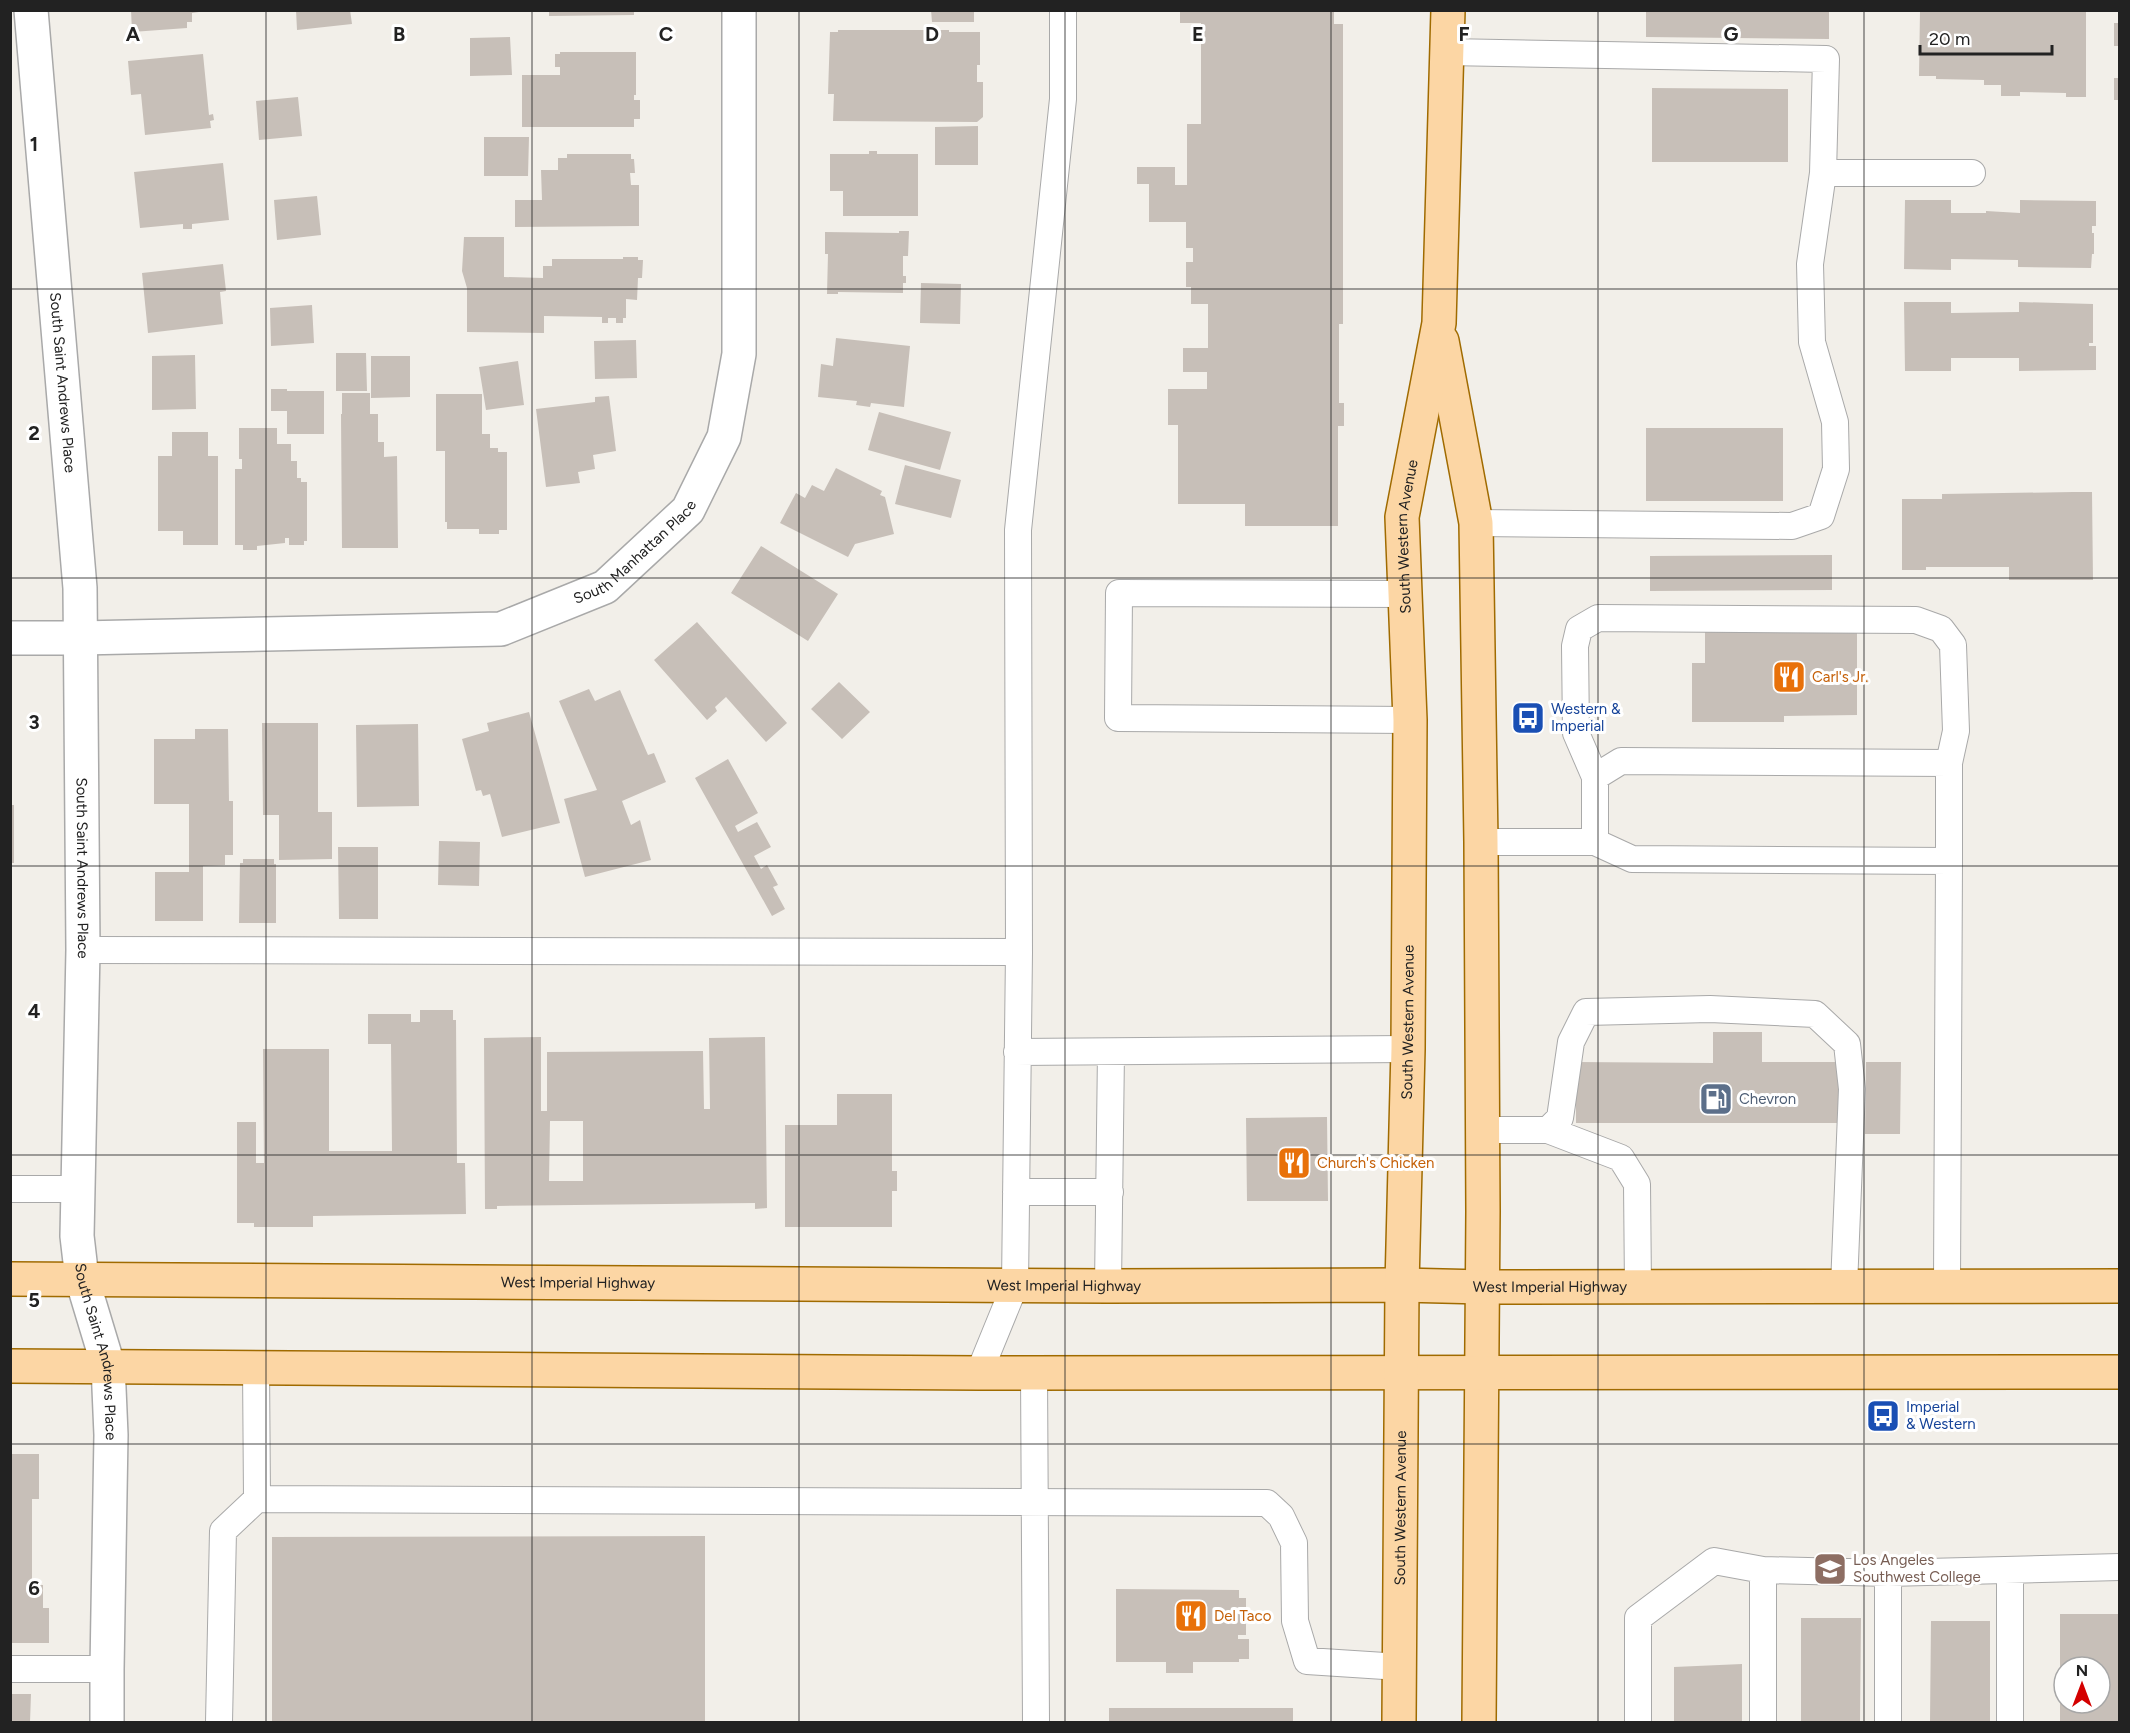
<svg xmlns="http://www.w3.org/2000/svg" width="2130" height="1733" viewBox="0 0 2130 1733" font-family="Figtree,sans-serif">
<rect width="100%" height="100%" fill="#f2efe9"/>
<!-- building -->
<path fill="#c7bfb8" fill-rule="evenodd" d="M131,10H199V12L192,13V22H187V28L132,32Z
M296,10H350L352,24L297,30Z
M549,10H634V15L549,16Z
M931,10H974V22H932Z
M1180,10H1334V24H1343V324H1339V403H1344V426H1338V526H1245V504H1178V425H1168V389H1207V372H1183V348H1208V304H1191V287H1186V262H1193V248H1186V222H1149V184H1137V167H1175V185H1187V124H1201V23H1180Z
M1646,10H1829V39L1646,37Z
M1941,10V12H1958V10H2086V97H2066V93L2020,92V96H2001V85H1984V80L1936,79V76H1919L1920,11Z
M2114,23H2120V46H2114Z
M838,30H949V32H980V65H977V82H983V117L977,122L833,121L834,94H828L830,32H838Z
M510,37L512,75L470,76V38Z
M560,52H636V95H634V100H640V119H634V127H522V75H560V67H555V54H560Z
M203,54L209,115L213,114L214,120L210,121L211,128L145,135L141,94L131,95L128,61Z
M2114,78H2120V100H2114Z
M1652,88L1788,89V162H1652Z
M298,97L302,136L259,140L256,101Z
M978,126V165H935V127Z
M484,137H529L528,176H484Z
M869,151H877V154H918V216H843V191H830V154H869Z
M567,154H631V159H634L635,173H630L631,185H639V226L515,227V200H542L541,170H558V158H567Z
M223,163L229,220L192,224V229H183V224L140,228L134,172Z
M317,196L321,235L277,240L274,200Z
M1905,200H1951V213H1986V211L2020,213V200L2096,201V226H2092V233H2094V254H2092L2091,268L2018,267V260L1951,259V270L1904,269Z
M899,231H909L908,256H903V276H906V283H903V293L838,292V294H827L828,254H825V232L899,233Z
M464,237H504V277L543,278V266H552V259H623V257H638V260H643L642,278H638L637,300L626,299V318H623V323H616V318H608V323H602V317L544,316V333L467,332V288L462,271Z
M223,264L226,291L220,292L223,324L148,333L142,273Z
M921,283L961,284L960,324L920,323Z
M1904,302H1951V313L2019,312V302L2093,304V343H2089V346H2096V370L2019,371V358H1951V371H1905Z
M312,305L314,343L271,346L270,308Z
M836,338L910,346L904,407L871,403L870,407L856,405L857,401L818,397L821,364L833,366Z
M636,340L637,378L595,379L594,341Z
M336,353H366L367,391H336Z
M195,355L196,409L152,410V356Z
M371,356H410V397L371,398Z
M518,361L524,405L486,410L479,367Z
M271,389H287V391H324V434H287V411H271Z
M342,393H370V414H378V442H384V457L397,456L398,548H342L341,414H342Z
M436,394H482V434H490V448H498V452H507V530H499V534H479V529H447V522H445V451H436Z
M609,396L616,451L593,455L595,469L578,472L580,483L546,487L536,409L595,402V397Z
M879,412L951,432L940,470L868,450Z
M239,428H277V444H291V461H297V478H301V482H307V541H304V545H289V538H285V543L257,546V550H243V545H235V469H242V459H239Z
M1646,428H1783V501H1646Z
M172,432H208V456H218V545H183V531H158V456H172Z
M905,465L961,480L951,518L895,504Z
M836,468L882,491L880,495L885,497L894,534L855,544L848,557L780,523L796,493L805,498L812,485L824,491Z
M2073,492H2092L2093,580H2009V567H1926V570H1902V499H1942V494Z
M761,546L838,594L808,641L731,593Z
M1832,555V590L1650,591V556Z
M697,622L787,723L766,742L726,697L715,707L717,711L707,720L654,660Z
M1857,623V715L1784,716V722H1692V663H1705V624Z
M839,682L870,712L842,739L811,709Z
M589,689L595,701L620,690L648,755L654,753L666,782L622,801L631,825L640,820L651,860L585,877L564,799L597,790L559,701Z
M529,712L560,823L502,837L490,794L483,796L481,790L476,791L462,739L489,731L487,723Z
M262,723H318V812H332V859L279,860V815H263Z
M418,724L419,806L357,807L356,725Z
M195,729H228L229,801H233V855H225V865L203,866V921H155V872H189V804H154V739H195Z
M728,759L758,813L735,826L738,832L757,822L771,847L754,856L761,869L767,865L778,885L773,887L785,909L772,916L695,778Z
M10,805H14V863H10Z
M439,841L480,842L479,886L438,885Z
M338,847H378V919H339Z
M243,859H274V864H276V923H239L240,863H243Z
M420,1010H453V1020H456L457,1163H465L466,1214L313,1216V1227H254V1223H237V1122H256V1163H264L263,1049H329V1151H392L391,1044H368V1014H411V1022H420Z
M1713,1032H1762V1062H1840L1839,1123H1576V1062L1713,1063Z
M541,1037V1111H547V1052L703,1051L704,1109H710L709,1038L765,1037L767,1208L755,1209V1203L497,1206V1209H485L484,1038ZM550,1121H583V1181H549Z
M1866,1062H1901L1900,1134H1865Z
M837,1094H892V1171H897V1191H892V1227H785V1125H837Z
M1327,1117L1328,1201H1247L1246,1118Z
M10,1454H39V1499H32V1585H43V1608H49V1643H10Z
M705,1536V1722H272V1537Z
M1116,1589L1239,1590V1598H1246V1635H1238V1639H1249V1659H1239V1662H1193V1673H1166V1662H1116Z
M2060,1614H2120L2119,1722H2060ZM2064,1667H2100V1703H2064Z
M1801,1618H1861L1860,1722H1801Z
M1931,1621H1990V1722H1930Z
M1742,1664V1722H1674V1667Z
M10,1694H31L30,1722H10Z
M1109,1708H1293V1722H1109Z"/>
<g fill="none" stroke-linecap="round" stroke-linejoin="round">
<defs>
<path id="service" d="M1447,52L1826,59L1823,173L1810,264L1812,342L1835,422L1836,469L1821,516L1792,526L1476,523
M1823,173H1972
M1405,594L1119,593L1118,718L1410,720
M1595,777L1576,733L1575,646L1579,629L1598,618L1916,620L1941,629L1953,645L1956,731L1949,763
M1481,842H1595L1632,859L1949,861V763L1621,761L1595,777V842
M83,950L1019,952
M1017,1052L1408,1049
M1482,1130H1548L1560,1118L1571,1042L1586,1012L1710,1009L1815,1014L1847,1044L1852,1089L1844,1286
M1548,1130L1621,1158L1637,1184L1638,1287
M10,1189H77
M1016,1192H1110
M1108,1286L1111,1052
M1947,1286L1949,861
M256,1366L257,1499L1267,1503L1281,1516L1294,1543L1295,1621L1307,1661L1400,1667
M1034,1372L1036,1722
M979,1373L1015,1285L1019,952L1018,530L1063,99V10
M1763,1570V1722
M10,1669H107
M219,1722L223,1531L257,1499
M1638,1722V1618L1714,1561L1763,1570L1888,1573L2120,1567
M1888,1722V1573
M2010,1722V1570"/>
<g id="minor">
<path id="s1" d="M31,10L80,588L83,950L77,1236L82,1279L108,1365L111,1435L107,1669V1722"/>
<path id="s2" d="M10,638H80L501,629L605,587L688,510L724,437L739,354V10"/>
</g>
<g id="primary">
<path d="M1442,341L1476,523L1481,842L1483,1211L1479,1722"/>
<path id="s3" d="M10,1279L1108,1286L1402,1285L1483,1287L2120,1286"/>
<path d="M10,1366L979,1373L2120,1372"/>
<path id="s4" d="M1399,1722L1402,1285L1408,1049L1410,720L1402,517L1439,323L1448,10"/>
</g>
</defs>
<!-- service casing -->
<use href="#service" stroke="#a9a9a9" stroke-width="28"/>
<!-- minor casing -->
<use href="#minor" stroke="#a9a9a9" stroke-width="36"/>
<!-- primary casing -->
<use href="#primary" stroke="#a06b00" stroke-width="36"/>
<!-- service -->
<use href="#service" stroke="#fff" stroke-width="26"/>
<!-- minor -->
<use href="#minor" stroke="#fff" stroke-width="33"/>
<!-- primary -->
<use href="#primary" stroke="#fcd6a4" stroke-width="33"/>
</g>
<!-- grid -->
<path fill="none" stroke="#222" stroke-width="1.5" stroke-opacity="0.55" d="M266,10V1722M532,10V1722M799,10V1722M1065,10V1722M1331,10V1722M1598,10V1722M1864,10V1722M10,289H2120M10,578H2120M10,866H2120M10,1155H2120M10,1444H2120"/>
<!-- icons -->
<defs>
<symbol id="restaurant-square" viewBox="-11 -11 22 22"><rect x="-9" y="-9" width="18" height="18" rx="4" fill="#e8710a" stroke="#fff"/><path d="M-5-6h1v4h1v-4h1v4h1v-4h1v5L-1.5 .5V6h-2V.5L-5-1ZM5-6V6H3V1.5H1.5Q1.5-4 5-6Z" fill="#fff"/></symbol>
<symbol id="bus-square" viewBox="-11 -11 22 22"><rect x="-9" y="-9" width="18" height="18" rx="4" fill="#1a4fb4" stroke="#fff"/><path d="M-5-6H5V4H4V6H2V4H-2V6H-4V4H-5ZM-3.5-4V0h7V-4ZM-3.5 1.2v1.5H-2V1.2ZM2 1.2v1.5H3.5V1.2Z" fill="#fff"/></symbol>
<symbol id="fuel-square" viewBox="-11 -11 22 22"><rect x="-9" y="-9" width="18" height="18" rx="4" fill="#5c6f8a" stroke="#fff"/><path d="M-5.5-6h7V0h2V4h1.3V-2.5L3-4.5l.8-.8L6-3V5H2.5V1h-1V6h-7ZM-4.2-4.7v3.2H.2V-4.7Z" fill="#fff"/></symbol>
<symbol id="university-square" viewBox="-11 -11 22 22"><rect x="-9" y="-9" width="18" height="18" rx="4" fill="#8d6e63" stroke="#fff"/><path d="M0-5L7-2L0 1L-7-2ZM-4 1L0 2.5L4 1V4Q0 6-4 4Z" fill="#fff"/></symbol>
</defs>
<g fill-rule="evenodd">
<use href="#restaurant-square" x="1770" y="658" width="38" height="38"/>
<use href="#bus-square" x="1509" y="699" width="38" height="38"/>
<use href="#fuel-square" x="1697" y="1080" width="38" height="38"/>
<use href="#restaurant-square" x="1275" y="1144" width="38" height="38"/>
<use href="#bus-square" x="1864" y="1397" width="38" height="38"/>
<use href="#university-square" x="1811" y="1550" width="38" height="38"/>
<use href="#restaurant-square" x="1172" y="1597" width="38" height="38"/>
</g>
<g text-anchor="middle" stroke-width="6" stroke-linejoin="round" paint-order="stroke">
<!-- street labels -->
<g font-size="15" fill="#222" stroke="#fff">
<text dy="5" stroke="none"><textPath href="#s1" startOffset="374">South Saint Andrews Place</textPath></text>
<text dy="5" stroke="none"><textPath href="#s4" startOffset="1186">South Western Avenue</textPath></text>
<text dy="5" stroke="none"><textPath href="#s2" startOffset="648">South Manhattan Place</textPath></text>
<text dy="5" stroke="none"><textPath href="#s1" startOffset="860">South Saint Andrews Place</textPath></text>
<text dy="5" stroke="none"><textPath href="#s4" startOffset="700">South Western Avenue</textPath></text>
<text dy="5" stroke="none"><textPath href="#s3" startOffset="568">West Imperial Highway</textPath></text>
<text dy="5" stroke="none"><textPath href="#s3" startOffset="1054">West Imperial Highway</textPath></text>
<text dy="5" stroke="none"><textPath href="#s3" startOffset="1540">West Imperial Highway</textPath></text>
<text dy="5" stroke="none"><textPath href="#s1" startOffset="1346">South Saint Andrews Place</textPath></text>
<text dy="5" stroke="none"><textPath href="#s4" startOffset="214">South Western Avenue</textPath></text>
</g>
<!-- food labels -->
<g font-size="15" fill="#c56008" stroke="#fff" text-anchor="start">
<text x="1812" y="682">Carl's Jr.</text>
<text x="1317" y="1168">Church's Chicken</text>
<text x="1214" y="1621">Del Taco</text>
</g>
<!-- transit labels -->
<g font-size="15" fill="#164399" stroke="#fff" text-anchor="start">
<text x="1551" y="714">Western &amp;<tspan x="1551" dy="17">Imperial</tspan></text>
<text x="1906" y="1412">Imperial<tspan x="1906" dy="17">&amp; Western</tspan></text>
</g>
<!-- service labels -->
<g font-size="15" fill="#4e5e75" stroke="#fff" text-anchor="start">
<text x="1739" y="1104">Chevron</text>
</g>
<!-- education labels -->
<g font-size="15" fill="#785e54" stroke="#fff" text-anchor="start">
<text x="1853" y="1565">Los Angeles<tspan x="1853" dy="17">Southwest College</tspan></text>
</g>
</g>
<g font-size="20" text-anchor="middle" font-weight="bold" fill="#222" stroke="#fff" stroke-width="6" stroke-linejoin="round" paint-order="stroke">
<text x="133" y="41">A</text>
<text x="399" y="41">B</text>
<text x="666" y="41">C</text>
<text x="932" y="41">D</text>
<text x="1198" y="41">E</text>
<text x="1464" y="41">F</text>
<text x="1731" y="41">G</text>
<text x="34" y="151">1</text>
<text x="34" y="440">2</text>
<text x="34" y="729">3</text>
<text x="34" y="1018">4</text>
<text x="34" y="1307">5</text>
<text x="34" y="1595">6</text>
</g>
<!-- border -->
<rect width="2130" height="1733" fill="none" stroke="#222222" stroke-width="24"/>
<!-- north arrow -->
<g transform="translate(2082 1685)"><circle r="28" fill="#ffffff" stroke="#a7a7a7" stroke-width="1.5"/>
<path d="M0-4.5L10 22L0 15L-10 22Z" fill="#d40000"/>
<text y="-9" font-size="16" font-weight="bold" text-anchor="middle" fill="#222222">N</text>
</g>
<!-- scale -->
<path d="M1920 45v9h132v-9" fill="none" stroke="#222222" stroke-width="3"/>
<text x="1929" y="45" font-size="18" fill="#222222" stroke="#ffffff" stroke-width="4.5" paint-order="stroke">20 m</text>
</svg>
